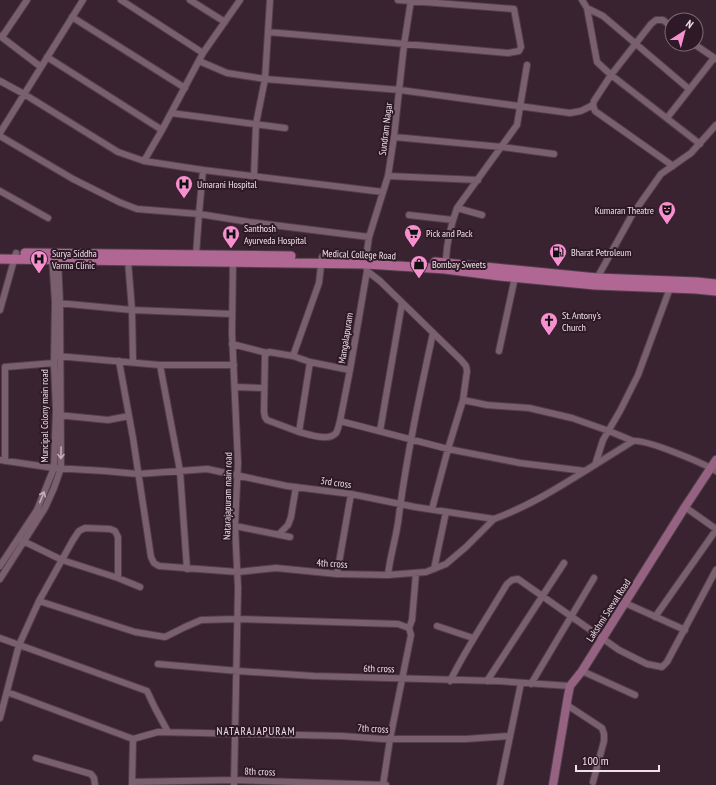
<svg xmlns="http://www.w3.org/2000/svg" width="716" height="785" viewBox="0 0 716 785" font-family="'PT Sans Narrow',sans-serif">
<rect width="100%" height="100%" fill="#392330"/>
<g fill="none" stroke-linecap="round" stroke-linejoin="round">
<defs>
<path id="street" d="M121,0L203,53
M190,0L225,22
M582,0L587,8L597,62L611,75L700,144
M587,8L603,16L689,89
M72,17L185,88
M672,27L663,20H656L651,24L611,75L594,101L593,105L595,111L673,166
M268,32L508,53L519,51L521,47L514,9L398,0
M0,36L41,67
M2,37L27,0
M694,44L716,59
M47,57L162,130
M199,61L227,73L265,79L400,90L570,113L581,111L593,105
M0,81L24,94L118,152L144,161L203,170
M171,113L285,128
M667,118L714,58
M0,133L83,0
M0,136L73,179L119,202L137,209L199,214L249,222L369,237
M394,137L502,147L554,154
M144,161L162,130L203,53L240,0
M254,176L256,124L265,79L270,0
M388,176L478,180
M0,191L48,218
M457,208L482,215
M409,215L453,220
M196,255L199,214L203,170L383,192
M233,259L232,333L238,463L235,526L238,588L234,785
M128,261L132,310L133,362
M446,263C446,245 451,225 457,208L517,125L527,65
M367,271L380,281L461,360L466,366L467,371L463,400L448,449L432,509
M596,280L632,215L661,174L691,153L716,125
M58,303L132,310L232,314
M0,310L16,253
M232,344L267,353
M499,351L515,277
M57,356L160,365H234
M293,356L269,352L265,355L264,412L265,417L267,420L299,432
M119,361L133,438L151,557L154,563L159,566L238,572L276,568L337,574L388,575L426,572L446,564L466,547L494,519
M310,362L350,370
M160,365L180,471L187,569
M235,387L264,388
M463,400L487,405L529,408L572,418L609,431L633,441
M57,415L108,420L129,416
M340,421L350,370L367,271L366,258L369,237L388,176L394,137L404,45L411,0
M380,431L402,303
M0,460L54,468L105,471L138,474L207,469L287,486L351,494L415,507L494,519C527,507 556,489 585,471L520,463L448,449L340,421C339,424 338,430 336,433C328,442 308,434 299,432L310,362L293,356L319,283L322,257
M5,461V367L54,363
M595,465L603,440L620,411L638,375L670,288
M585,471L633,441C646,439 703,463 716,471
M685,507L716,529
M235,526L290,537
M279,534L288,525L291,517L296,487
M21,540L62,560L118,578L140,587
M0,566L37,510L54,468L56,410L54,363L55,302L52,256
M434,569L446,512
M337,574L351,494
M388,575C390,555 397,536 399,515C407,454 420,393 433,333
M0,579L45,508L54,488L61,468L60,304L58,260
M39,601L73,540L79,531L85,528L110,529L115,531L118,537V578
M625,603L685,630
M655,617L716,530
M437,626L473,638
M409,628L412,620L416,573
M0,638L147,691L155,708L168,732
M158,664L238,671L314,676L498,681L570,686
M582,671L635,695
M450,681C467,647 488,616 507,584L512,580L518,579L619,650L647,664L662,667L667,662L716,570
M487,681L564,563
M531,684L594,578
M7,692L133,739L158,732L342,736L383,739H466L509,736
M567,705L602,728L604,734V741L593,782
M0,718L19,645L39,601L135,632L165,637L185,627L201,620L237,619L398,624L409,628L411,635L390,739L383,785
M36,758L91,774L94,778L95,785
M132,782L234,780L386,785
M132,785L133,739
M500,785L521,683"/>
<path id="secondary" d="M553,785L568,696L570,686L582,671L685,507L716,460"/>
<path id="primary" d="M25,253L291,256
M0,259L367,264L445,269L500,276L595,285L696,289L716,291
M435,262L597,278L697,282L716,284"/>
</defs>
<!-- street casing -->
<use href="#street" stroke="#513f4a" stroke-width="8"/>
<!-- secondary casing -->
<use href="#secondary" stroke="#513f4a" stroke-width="10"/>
<!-- primary casing -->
<use href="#primary" stroke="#513f4a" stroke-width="11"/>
<!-- street -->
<use href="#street" stroke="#7a606e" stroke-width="6"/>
<!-- secondary -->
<use href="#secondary" stroke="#956381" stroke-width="8"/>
<!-- primary -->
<use href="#primary" stroke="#b06793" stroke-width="9"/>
</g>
<!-- one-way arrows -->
<defs><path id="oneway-shaft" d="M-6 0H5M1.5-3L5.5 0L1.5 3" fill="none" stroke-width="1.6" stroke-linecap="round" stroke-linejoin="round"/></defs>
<g stroke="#c1adb7">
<use href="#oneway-shaft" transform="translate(61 453) rotate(91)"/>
<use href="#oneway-shaft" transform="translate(42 497) rotate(-68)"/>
</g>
<!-- icons -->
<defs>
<symbol id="hospital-pin" viewBox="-11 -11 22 30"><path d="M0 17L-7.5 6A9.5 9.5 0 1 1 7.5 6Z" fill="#f790ce" stroke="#2e1926"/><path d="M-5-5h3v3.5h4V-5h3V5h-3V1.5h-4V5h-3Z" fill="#111"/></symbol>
<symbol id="theatre-pin" viewBox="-11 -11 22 30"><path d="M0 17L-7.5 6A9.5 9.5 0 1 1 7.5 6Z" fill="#f790ce" stroke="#2e1926"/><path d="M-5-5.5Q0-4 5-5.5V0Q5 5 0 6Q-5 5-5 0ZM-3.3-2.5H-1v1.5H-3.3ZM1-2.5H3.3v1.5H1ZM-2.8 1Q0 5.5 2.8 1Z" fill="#111"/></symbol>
<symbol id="supermarket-pin" viewBox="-11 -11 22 30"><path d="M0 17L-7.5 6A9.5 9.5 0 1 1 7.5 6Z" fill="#f790ce" stroke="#2e1926"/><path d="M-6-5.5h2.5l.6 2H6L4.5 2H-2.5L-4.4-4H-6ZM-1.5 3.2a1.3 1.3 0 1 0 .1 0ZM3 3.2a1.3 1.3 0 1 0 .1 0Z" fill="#111"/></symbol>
<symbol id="fuel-pin" viewBox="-11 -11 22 30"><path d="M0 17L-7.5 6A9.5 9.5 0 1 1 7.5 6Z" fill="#f790ce" stroke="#2e1926"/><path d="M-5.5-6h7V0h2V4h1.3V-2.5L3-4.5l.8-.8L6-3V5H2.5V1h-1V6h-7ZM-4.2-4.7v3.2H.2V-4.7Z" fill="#111"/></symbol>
<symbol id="shop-pin" viewBox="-11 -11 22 30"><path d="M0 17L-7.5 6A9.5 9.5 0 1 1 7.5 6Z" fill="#f790ce" stroke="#2e1926"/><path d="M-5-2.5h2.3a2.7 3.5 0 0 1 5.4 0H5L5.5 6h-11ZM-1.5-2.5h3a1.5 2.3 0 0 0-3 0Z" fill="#111"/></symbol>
<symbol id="church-pin" viewBox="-11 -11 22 30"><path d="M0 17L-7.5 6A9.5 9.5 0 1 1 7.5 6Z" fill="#f790ce" stroke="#2e1926"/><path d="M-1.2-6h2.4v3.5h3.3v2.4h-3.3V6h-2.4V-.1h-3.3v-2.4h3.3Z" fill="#111"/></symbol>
</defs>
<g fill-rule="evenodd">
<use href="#hospital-pin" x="174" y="174" width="20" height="27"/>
<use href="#theatre-pin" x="657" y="200" width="20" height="27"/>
<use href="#supermarket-pin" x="403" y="223" width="20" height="27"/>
<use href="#hospital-pin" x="221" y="224" width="20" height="27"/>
<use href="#fuel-pin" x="548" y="242" width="20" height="27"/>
<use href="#hospital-pin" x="29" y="249" width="20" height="27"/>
<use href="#shop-pin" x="409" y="254" width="20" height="27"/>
<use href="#church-pin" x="539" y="311" width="20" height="27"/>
</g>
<g text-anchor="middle" stroke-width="4" stroke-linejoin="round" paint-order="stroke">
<!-- street labels -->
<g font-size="10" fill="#f0e1e8" stroke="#2e1926">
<text transform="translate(385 129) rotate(-83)" y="4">Sundram Nagar</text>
<text transform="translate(359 254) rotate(2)" y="4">Medical College Road</text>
<text transform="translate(345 338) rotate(-81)" y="4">Mangalapuram</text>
<text transform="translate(44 416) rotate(-90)" y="4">Muncipal Colony main road</text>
<text transform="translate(336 482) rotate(8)" y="4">3rd cross</text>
<text transform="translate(227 496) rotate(-89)" y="4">Natarajapuram main road</text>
<text transform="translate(332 563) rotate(4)" y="4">4th cross</text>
<text transform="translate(608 610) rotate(-57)" y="4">Lakshmi Seeval Road</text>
<text transform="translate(379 668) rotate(1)" y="4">6th cross</text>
<text transform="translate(373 728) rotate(3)" y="4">7th cross</text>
<text transform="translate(260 771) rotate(2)" y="4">8th cross</text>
</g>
<!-- poi labels -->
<g font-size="10" fill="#f0e1e8" stroke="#2e1926" text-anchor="start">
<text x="197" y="188">Umarani Hospital</text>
<text x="654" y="214" text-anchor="end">Kumaran Theatre</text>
<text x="244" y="232">Santhosh<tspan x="244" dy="12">Ayurveda Hospital</tspan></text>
<text x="426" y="237">Pick and Pack</text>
<text x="571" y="256">Bharat Petroleum</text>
<text x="52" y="257">Surya Siddha<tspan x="52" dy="12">Varma Clinic</tspan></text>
<text x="432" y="268">Bombay Sweets</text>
<text x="562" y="319">St. Antony's<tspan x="562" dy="12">Church</tspan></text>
</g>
<!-- neighbourhood labels -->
<g font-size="11" letter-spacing="1" fill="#f0e1e8" stroke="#2e1926">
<text x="256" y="735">NATARAJAPURAM</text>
</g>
</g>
<!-- north arrow -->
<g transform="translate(684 32) rotate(36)"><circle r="19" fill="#2e1926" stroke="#7c6974"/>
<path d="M0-3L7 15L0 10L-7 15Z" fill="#f790ce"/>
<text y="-6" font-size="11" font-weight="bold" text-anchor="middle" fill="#f0e1e8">N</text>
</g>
<!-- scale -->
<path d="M576 765v6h83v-6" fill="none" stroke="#f0e1e8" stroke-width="2"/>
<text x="582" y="765" font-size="12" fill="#f0e1e8" stroke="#2e1926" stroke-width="3" paint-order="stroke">100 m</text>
</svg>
